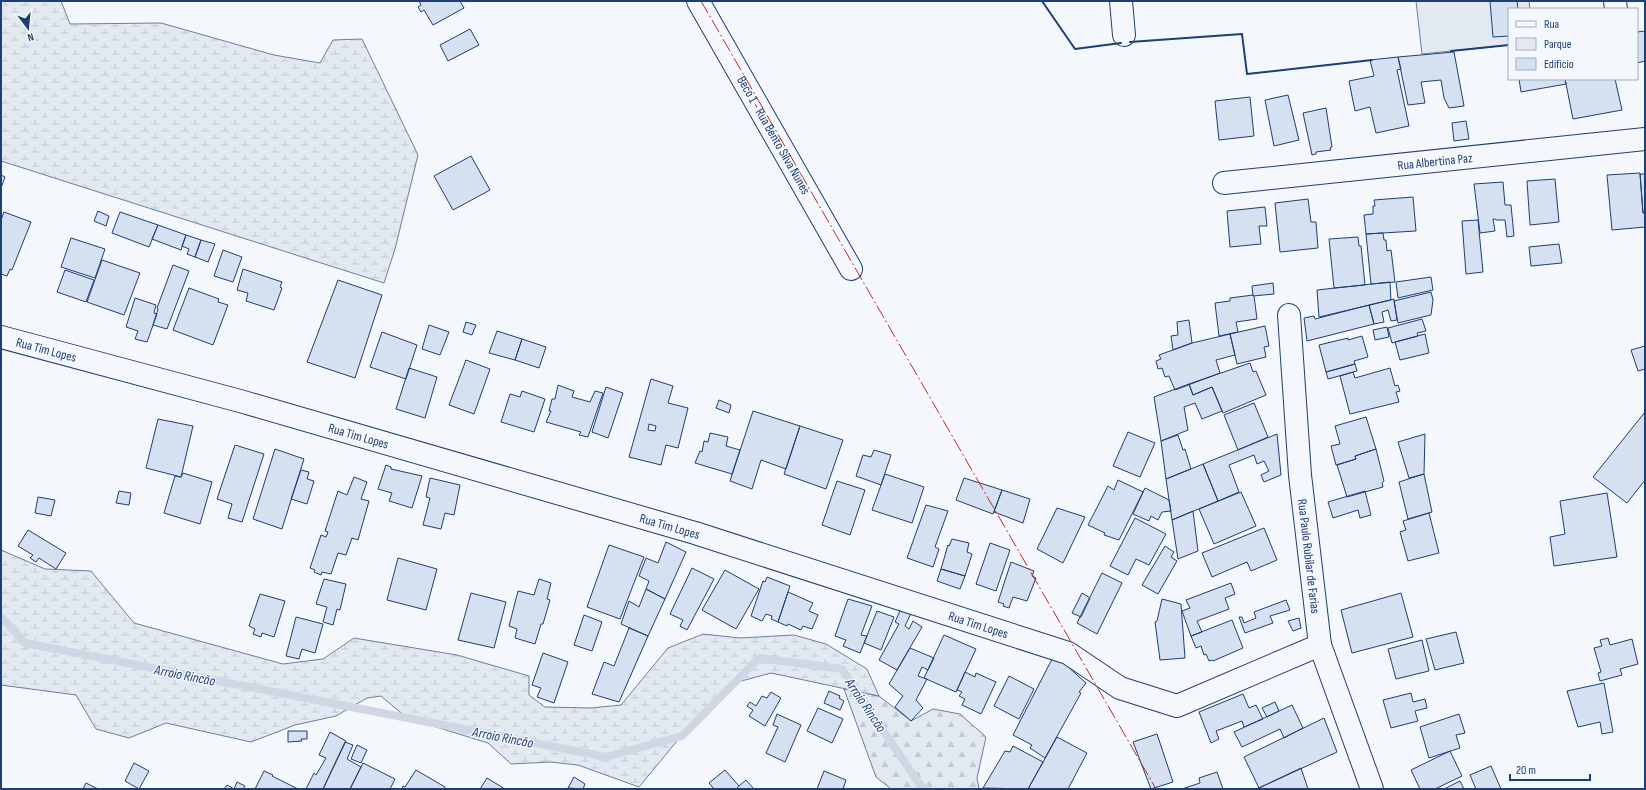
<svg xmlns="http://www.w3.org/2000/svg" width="1646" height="790" viewBox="0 0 1646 790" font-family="'Sofia Sans Condensed',sans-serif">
<defs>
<pattern id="forest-firs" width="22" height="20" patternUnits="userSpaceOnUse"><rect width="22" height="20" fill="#e3e9f0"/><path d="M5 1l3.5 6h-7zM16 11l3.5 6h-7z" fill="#c2c9d1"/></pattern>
<pattern id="wetland-marsh" width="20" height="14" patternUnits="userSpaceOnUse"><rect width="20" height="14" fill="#e3e9f0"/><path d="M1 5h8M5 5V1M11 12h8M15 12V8" fill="none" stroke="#c2c9d1"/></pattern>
</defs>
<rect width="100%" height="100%" fill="#f4f7fb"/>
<!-- green -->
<path fill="#e3e9f0" stroke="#687fa3" d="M1416,1H1529L1530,9H1509V45L1422,54Z"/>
<!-- forest -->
<path fill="url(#forest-firs)" stroke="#687fa3" d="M844,689L879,696L911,721L933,709L960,714L986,737L977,778L979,789H891L876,777Z"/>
<!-- wetland -->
<path fill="url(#wetland-marsh)" stroke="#687fa3" d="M1,1H61L70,24L161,23L274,55L320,63L333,40L362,39L418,155L395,249L384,283L1,161Z
M1,550L45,569L91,571L134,623L283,664L323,659L354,638L457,655L529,676V695L545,707L591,708L621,705L668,648L703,634L740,638L794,635L826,644L867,669L879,696L771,673L734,683L700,713L639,787L578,765L550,762L511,764L488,743L407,718L381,696L367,698L336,716L295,725L251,742L166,723L129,738L96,729L76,695L1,685Z"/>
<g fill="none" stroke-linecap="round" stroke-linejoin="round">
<!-- stream -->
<path stroke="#cfd7e4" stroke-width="8" d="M1,617L25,643L606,757L682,736L759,658L842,669L920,785L926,789"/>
</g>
<!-- building -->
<path fill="#d5e0f0" stroke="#1d3f73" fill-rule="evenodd" d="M419,1H460L464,8L433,25L424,10L421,12L418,7L421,5Z
M1490,1H1517L1518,9H1509V36L1493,37Z
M470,29L479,45L448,61L440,45Z
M1645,31V61L1637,63V32Z
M1454,52L1464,106L1449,108L1444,98L1441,80L1421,82L1425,103L1408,105L1398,57Z
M1398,57L1401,69L1397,70L1409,126L1376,133L1370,107L1355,111L1349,81L1374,76L1370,60Z
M1519,79H1565L1566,84L1521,92Z
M1565,79H1615L1622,110L1573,119Z
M1288,95L1299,140L1274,146L1265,100Z
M1250,97L1254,136L1219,140L1215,101Z
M1326,108L1332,147L1330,148L1331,150L1316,152V154L1312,155L1303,113Z
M1466,121L1469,139L1454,141L1452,123Z
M471,156L490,190L453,210L434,176Z
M1640,173L1643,213H1645V227L1612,230L1607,175Z
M1640,174H1645V213H1643Z
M1,175L5,177L1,188Z
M1555,179L1559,222L1530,225L1527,181Z
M1503,182L1505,205H1511L1514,236L1507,237L1505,220H1496L1495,219H1493L1495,231L1480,233L1474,184Z
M1413,197L1416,231L1366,234L1364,215L1373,214V206H1375L1374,200Z
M1308,199L1311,222H1316L1318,248L1280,252L1275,203Z
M1265,207L1267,226H1259L1261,244L1230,247L1227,211Z
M98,211L109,216L106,226L94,221Z
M4,212L31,222L12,270L10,269L7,276L1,274V220Z
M120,212L158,225L149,247L112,233Z
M1478,220L1483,272L1466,274L1462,221Z
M158,225L186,235L181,250L152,239Z
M1383,233L1384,240H1386L1387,251L1391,250L1395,282L1371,284L1366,234Z
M186,235L201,240L195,257L187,254L189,249L182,246Z
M1358,237L1359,246H1361L1365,285L1334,288L1329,239Z
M71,238L105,249L95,278L61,267Z
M201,240L215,244L208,262L195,257Z
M1559,244L1562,263L1531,266L1529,247Z
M223,250L242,257L233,282L214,276Z
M102,260L140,273L124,315L87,302Z
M173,265L189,271L167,329L153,325L158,309L157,308Z
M243,269L282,282L280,287L282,288L274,310L246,301L248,293L237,290Z
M65,270L94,280L86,302L57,292Z
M1431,277L1433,290L1398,298L1396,282Z
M338,280L382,295L355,378L307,362Z
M1390,282L1391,300L1319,317L1317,290Z
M1273,283L1274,294L1253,296L1252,286Z
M189,288L219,299L218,302L228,305L213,345L173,330Z
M1431,292L1433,300L1431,315L1398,323L1394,301Z
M1253,295L1254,296L1257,319L1236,322L1238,332L1219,336L1215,303L1230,301V298Z
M135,298L156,305L154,313L157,314L147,342L135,339L138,331L126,327Z
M1394,299L1397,320L1391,321L1388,310L1382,312L1384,322L1374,324L1369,305Z
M1369,305L1374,324L1307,341L1304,318L1314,316L1315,319Z
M1422,319L1426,331L1417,333L1418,336L1392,343L1388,328Z
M1189,320L1192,343L1173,350L1171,336L1178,335L1177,322Z
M466,322L476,325L472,335L463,332Z
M429,325L449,332L440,355L422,349Z
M1265,326L1269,346L1264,347L1266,357L1237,364L1230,334Z
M1387,327L1389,337L1375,340L1373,330Z
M497,331L522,339L515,360L489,353Z
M382,332L417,345L406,379L370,367Z
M1230,334L1235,355L1216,360L1220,373L1175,390L1169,376L1165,377L1162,368L1158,369L1156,361L1161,359L1159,355L1192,343Z
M1425,334L1429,353L1400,360L1395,342Z
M1362,336L1368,357L1354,361L1355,364L1326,372L1319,345L1348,338V340Z
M522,339L546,347L539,368L515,360Z
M1645,346V369L1638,371L1631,350Z
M466,360L490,369L474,414L449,405Z
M1250,363L1253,372L1256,371L1266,395L1223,413L1212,387L1193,395L1189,384Z
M1355,364L1357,371L1328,379L1326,372Z
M409,368L437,377L425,418L396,409Z
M1390,368L1395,386L1398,385L1400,391L1396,392L1399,402L1350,414L1340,376L1353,372L1355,378Z
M651,379L673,386L668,403L688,408L678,448L666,445L661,465L629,457ZM649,424L656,426L655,431L648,430Z
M1189,384L1193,395L1212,387L1222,411L1202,419L1195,403L1184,407L1188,430L1161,441L1154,397Z
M558,385L574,391L572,397L590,402L595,391L603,393L588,437L579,435L581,432L546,422L551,411H549L552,399H555Z
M606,387L623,393L608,438L592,432Z
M522,391L545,399L534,432L501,422L510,394L520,397Z
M719,400L731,405L729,413L716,408Z
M1254,403L1268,437L1238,450L1224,415Z
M753,411L800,426L786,469L761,460L752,489L730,481Z
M1645,412V480L1627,503L1593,477Z
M1366,417L1376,449L1355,456L1356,459L1336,465L1331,446L1340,444L1335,426Z
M158,419L193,426L181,477L146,468Z
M800,426L843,440L826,489L784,474Z
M1128,432L1155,443L1140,477L1113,466Z
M710,433L728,437L726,446L740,450L732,474L695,463L700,451L702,452L704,441L708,442Z
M1277,434L1281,475L1264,482L1261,475L1269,471L1264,461L1257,464L1254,455L1229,465L1239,492L1218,501L1203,464Z
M1425,434L1424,474L1409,478L1398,442Z
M1178,435L1183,450L1185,449L1191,469L1166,479L1161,441Z
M235,445L264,454L242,522L228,518L232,504L217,499Z
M275,449L304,459L282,529L253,519Z
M1376,449L1384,481L1382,483L1383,487L1347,497L1337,465L1356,459L1355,456Z
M874,450L891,455L881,485L856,476L863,455L871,457Z
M1203,464L1218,501L1172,520L1166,479Z
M386,465L391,467V469L422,476L412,508L389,501L392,493L378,489Z
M301,470L309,472L307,479L314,481L307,504L291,499Z
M183,473L212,482L200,524L164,513L175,476L181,477Z
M885,474L924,487L912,523L872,510Z
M1424,474L1432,512L1408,519L1399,482Z
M354,477L367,482L361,499L369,501L358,540L352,538L346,555L338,553L331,574L322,572L321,575L314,572L315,570L310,568L321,535L326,537L328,532L325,531L338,491L347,495Z
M430,478L460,485L454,515L445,513L441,529L423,525L430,498L426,497Z
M964,478L1002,490L993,514L956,500Z
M1118,480L1143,492L1119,540L1104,535L1105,533L1088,525L1108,486L1114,490Z
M837,481L865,490L850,535L822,525Z
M1145,488L1169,500L1171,511L1162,512L1158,520L1151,516L1149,521L1133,514Z
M1002,490L1030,499L1023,523L994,512Z
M119,491L131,493L129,505L116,503Z
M1365,491L1371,515L1360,518L1358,510L1333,518L1328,502Z
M1241,492L1256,526L1214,544L1199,509Z
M1607,493L1617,557L1554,566L1550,537L1565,534L1560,501Z
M38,497L55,500L51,516L35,513Z
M926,505L948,511L935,547L939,549L933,567L907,558Z
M1057,508L1085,517L1063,563L1037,549Z
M1193,511L1198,551L1178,559L1172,520Z
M1429,513L1439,553L1408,561L1400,532L1406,530L1403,521Z
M1135,518L1166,534L1149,565L1136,559L1128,575L1110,566Z
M1264,528L1277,560L1251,571L1247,562L1212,577L1202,553Z
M28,530L66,553L56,569L39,558L36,562L30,558L33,555L18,546Z
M952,539L969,543L967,552L972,554L965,576L941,569L948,545L949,546Z
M666,542L686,552L665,599L646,589L649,581L639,576L646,558L658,563Z
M990,543L1010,550L996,591L976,584Z
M609,545L644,557L620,619L587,607Z
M1165,546L1174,552L1171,557L1177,561L1158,594L1142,585Z
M398,558L437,569L426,610L387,600Z
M1011,562L1034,571L1032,576L1036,578L1027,601L1013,597L1009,608L1003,606L1004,604L998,602Z
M692,568L714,579L687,630L680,626L683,620L670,614Z
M941,569L965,576L960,589L937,581Z
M725,570L759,589L736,629L702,610Z
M1102,573L1122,583L1097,634L1077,623Z
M767,577L790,586L778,622L771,619L772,616L766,614L762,621L751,616L763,581L765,582Z
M324,579L346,584L340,610L337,609L333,625L323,622L327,607L316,604Z
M539,579L551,583L547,599L550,600L543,624H541L535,644L515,638L517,629L509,626L518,591L534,595Z
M1231,583L1235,594L1225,598L1229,609L1197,621L1202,632L1191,636L1182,611L1190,608L1186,600Z
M646,589L665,599L648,636L621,624L629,601L639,607Z
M788,592L813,603L809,611L818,615L812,629L803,626L801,630L788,624L787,626L778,622Z
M471,593L506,602L494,648L458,640Z
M1082,593L1090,598L1081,617L1072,613Z
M1401,593L1413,637L1352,653L1341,610Z
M260,594L285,601L274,637L262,633L261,637L253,634L255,629L249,626Z
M848,599L872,606L861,635L867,636L860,653L843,646L846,640L835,636Z
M1162,599L1181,604L1185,658L1160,660L1155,622L1157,621Z
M1286,600L1290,610L1270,616L1273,623L1245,633L1239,617H1242L1244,623L1256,618L1254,612Z
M904,602L914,607L905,626L909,629L913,621L922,627L897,670L879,660L899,624L895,622Z
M877,611L894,617L881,650L864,643Z
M584,615L602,622L592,651L574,645Z
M296,617L323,624L315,653L302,649L299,659L286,656Z
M1299,618L1301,628L1293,631L1288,621Z
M1232,620L1243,648L1213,661L1212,660L1209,661L1206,654L1204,655L1201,646L1196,648L1191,636Z
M629,628L648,636L619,702L592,694L604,662L614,666Z
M1456,632L1464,663L1435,670L1426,639Z
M944,635L976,649L956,692L924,678Z
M1608,638L1610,645L1632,639L1638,664L1620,669L1622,675L1600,681L1598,673L1601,672L1594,648L1602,646L1600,640Z
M1422,640L1429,671L1396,679L1388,649Z
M910,648L934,658L928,670L922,667L918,676L927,679L916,700L923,708L911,721L895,707L903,696L889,684Z
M543,653L568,662L554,703L537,697L541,688L532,685Z
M1055,655L1086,683L1079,692L1081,693L1045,758L1030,748L1032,745L1013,735L1050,663Z
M965,672L975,677L976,673L996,682L981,714L962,705L965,699L959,696L962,692L957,690Z
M1009,676L1034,689L1019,719L994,706Z
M1604,683L1613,732L1602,734L1600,722L1578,727L1567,691Z
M829,691L840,696L839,698L844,701L840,710L824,703Z
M771,692L781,698L765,726L749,716L753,710L747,706L750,702L756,706L762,696L767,698Z
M1411,693L1413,702L1425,699L1427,708L1415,711L1418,721L1391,728L1383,700Z
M1243,694L1249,708L1256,705L1263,719L1244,727L1242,721L1216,731L1219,739L1211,743L1199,712Z
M1275,702L1279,711L1267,717L1262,708Z
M1292,705L1303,728L1284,738L1280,729L1242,747L1234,732Z
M818,708L843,719L832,743L807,731Z
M777,714L801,725L785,762L766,753L778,727L773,725Z
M1459,714L1465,733L1456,735L1460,748L1429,758L1420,727Z
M1324,718L1337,752L1259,788L1244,757Z
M288,731H307V739H301L302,741L288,742Z
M330,732L346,741L323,789H306L314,773L316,775L326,758L319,755Z
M1157,734L1173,782L1151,789L1133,742Z
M1057,737L1087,753L1068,789H1028Z
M345,742L353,745L347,759L361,767L350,789H323Z
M357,745L367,750L361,763L351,759Z
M1013,746L1043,762L1028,789L983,788L1005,751L1010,752Z
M1450,751L1462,776L1435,789H1420L1411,770Z
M134,763L149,771L139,789L125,781Z
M363,763L395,779L390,789H350Z
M1491,766L1501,789H1476L1470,775Z
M1301,768L1308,789H1257L1259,788Z
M416,770L445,787L444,789H402L403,786L405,787Z
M725,770L739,786L736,789H714L709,783Z
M264,771L273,775L272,776L298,789H255Z
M824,771L846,780L843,789H817Z
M1217,772L1223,789H1182L1200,783L1199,778Z
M574,777L585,784L583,789L568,788Z
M487,778L505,789H480Z
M746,780L754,789H736L739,786Z
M1460,781L1464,789H1444Z
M237,782L245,786L243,789H224L227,785L234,789Z
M86,783L98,789H83Z"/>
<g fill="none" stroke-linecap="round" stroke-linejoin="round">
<defs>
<g id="street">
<path id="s1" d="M698,1L851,269"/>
<path d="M1121,1L1124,35"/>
<path d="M1615,1L1616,9"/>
<path id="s2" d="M1224,183L1645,139"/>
<path id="s3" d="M1289,315L1300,475L1320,645L1372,789"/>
<path id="s4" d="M1,337L240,401L695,533L1068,653L1120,688L1177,706L1320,645"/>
</g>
</defs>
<!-- street casing -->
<use href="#street" stroke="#1d3f73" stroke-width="24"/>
<!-- street -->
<use href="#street" stroke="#f4f7fb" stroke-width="22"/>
<!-- wall -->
<path stroke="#1d3f73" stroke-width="2" d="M1042,1L1075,49L1121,43
M1130,42L1242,34L1247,74L1372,60
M1451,51L1509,45"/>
<!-- power -->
<path stroke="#c62828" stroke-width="1" stroke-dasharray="14 3 2 3" stroke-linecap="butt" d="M701,1L1156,789"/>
</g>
<g text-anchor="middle" stroke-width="3" stroke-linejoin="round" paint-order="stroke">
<!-- street labels -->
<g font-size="13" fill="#1d3f73" stroke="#f4f7fb">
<text dy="5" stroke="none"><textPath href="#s1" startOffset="154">Beco 1 - Rua Bento Silva Nunes</textPath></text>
<text dy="5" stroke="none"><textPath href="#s2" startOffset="212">Rua Albertina Paz</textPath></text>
<text dy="5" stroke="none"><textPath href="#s4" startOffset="47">Rua Tim Lopes</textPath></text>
<text dy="5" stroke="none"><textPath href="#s4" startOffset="371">Rua Tim Lopes</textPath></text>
<text dy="5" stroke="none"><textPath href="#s4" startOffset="695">Rua Tim Lopes</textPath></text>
<text dy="5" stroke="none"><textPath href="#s3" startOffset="242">Rua Paulo Rubilar de Farias</textPath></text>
<text dy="5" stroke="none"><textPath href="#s4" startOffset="1019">Rua Tim Lopes</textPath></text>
</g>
<!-- water labels -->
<g font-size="14" font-style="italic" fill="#1d3f73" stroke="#f4f7fb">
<text transform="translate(185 675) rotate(11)" y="5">Arroio Rincão</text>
<text transform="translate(866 705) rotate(56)" y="5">Arroio Rincão</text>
<text transform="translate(503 737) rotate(11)" y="5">Arroio Rincão</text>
</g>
</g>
<!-- border -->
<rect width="1646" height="790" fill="none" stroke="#1d3f73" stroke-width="4"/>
<!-- legend -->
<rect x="1508" y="8" width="130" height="72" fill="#f4f7fb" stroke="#9eadc5"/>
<rect x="1516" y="21" width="20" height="6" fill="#f4f7fb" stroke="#9eadc5"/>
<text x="1544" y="28" font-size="12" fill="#1d3f73">Rua</text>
<rect x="1516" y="38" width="20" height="12" fill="#e3e9f0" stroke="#9eadc5"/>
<text x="1544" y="48" font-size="12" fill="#1d3f73">Parque</text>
<rect x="1516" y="58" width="20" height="12" fill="#d5e0f0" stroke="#9eadc5"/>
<text x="1544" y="68" font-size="12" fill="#1d3f73">Edifício</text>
<!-- north arrow -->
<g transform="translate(28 28) rotate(164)" stroke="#f4f7fb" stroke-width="3" paint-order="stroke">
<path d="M0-3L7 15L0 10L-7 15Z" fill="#1d3f73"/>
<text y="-6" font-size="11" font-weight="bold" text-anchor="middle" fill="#1d3f73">N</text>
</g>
<!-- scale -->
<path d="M1510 774v6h80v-6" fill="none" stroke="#1d3f73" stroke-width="2"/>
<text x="1516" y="774" font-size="12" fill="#1d3f73" stroke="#f4f7fb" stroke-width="3" paint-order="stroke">20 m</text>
</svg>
